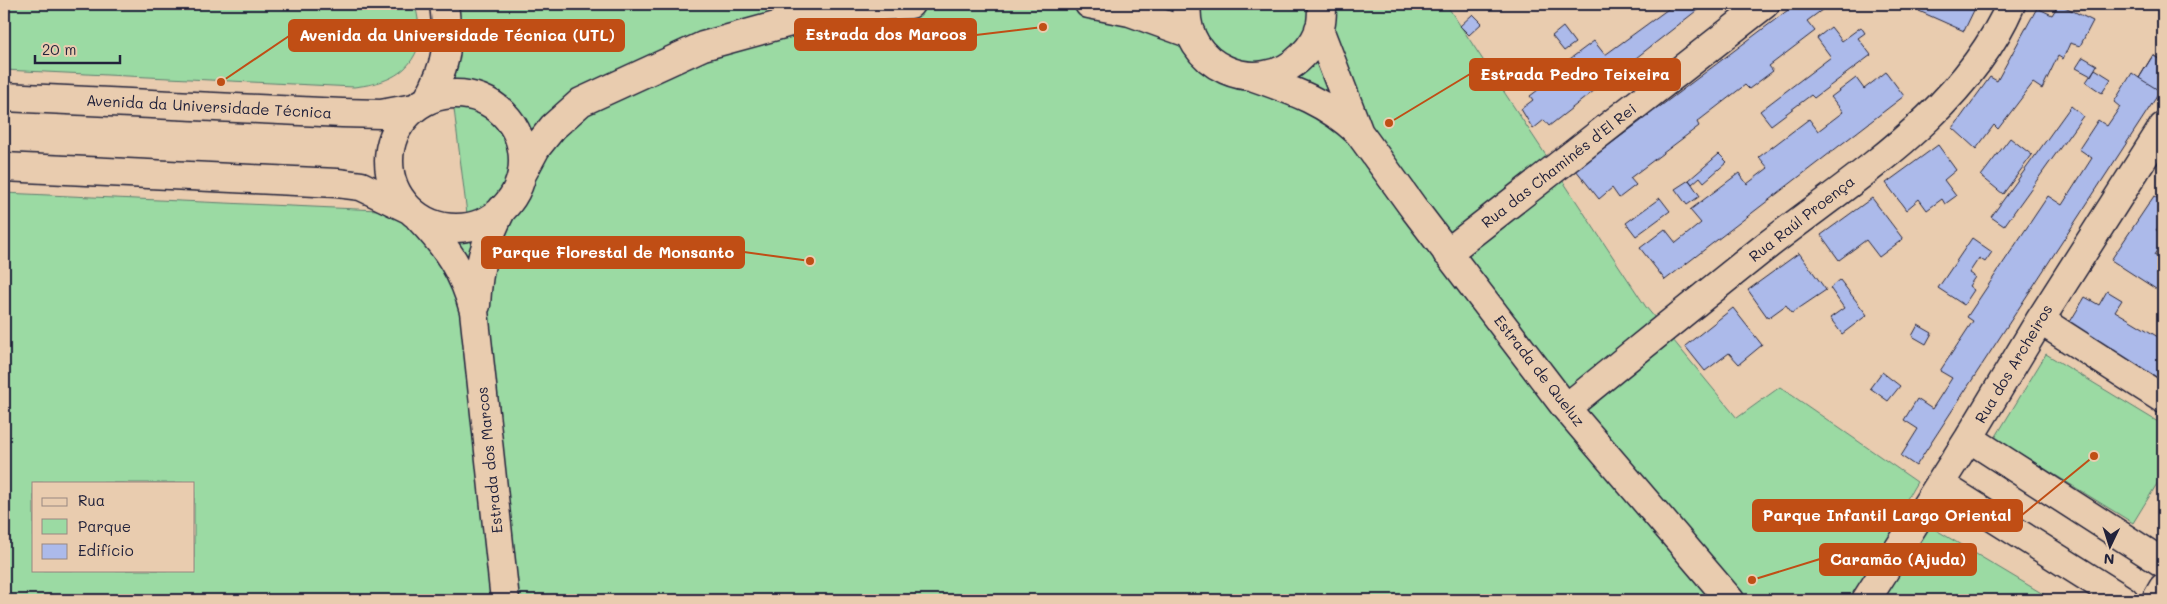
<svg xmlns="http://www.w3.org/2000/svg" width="2167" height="604" viewBox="0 0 2167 604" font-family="Mali,sans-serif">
<rect width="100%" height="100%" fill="#e9ccaf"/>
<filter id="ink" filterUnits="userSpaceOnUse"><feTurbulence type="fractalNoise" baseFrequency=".02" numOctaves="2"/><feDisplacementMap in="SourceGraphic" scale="10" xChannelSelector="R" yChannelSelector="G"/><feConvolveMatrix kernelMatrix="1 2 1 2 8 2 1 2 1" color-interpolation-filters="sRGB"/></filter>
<g filter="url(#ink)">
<!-- green -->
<path fill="#9bdaa3" stroke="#5e7e6f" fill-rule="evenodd" d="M4,4H415C418,17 422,37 417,50C406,77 380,84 354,87L4,70Z
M441,4H1446L1646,307L1737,418L1780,387L1917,482L1901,509L2053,600H4V193L467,214ZM34,483H194V570H34Z
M2046,354L2163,425V474L2133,523L1995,438Z"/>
<!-- building -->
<path fill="#acbaea" stroke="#22223b" d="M1675,4H1705L1549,126L1544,120L1533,129L1521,109L1533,100L1530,96L1550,81L1547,76L1594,41L1605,55Z
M1796,4H1830L1807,21L1815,31L1769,66L1773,71L1749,89L1745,85L1697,122L1699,126L1630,178L1636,185L1619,198L1612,188L1599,199L1576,170Z
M1923,4H1977L1964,31L1919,11Z
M2059,4L2093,21L2080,46L2070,43L2063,59L2058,56L2042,89L2033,83L1998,129L1994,125L1976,149L1953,128L1990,77L1997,81L2037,8L2052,15Z
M1473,14L1482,23L1469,35L1460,26Z
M1563,27L1575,43L1564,51L1552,36Z
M1831,27L1842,41L1861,27L1865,33L1858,38L1871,55L1814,98L1811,95L1771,125L1760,111L1831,57L1817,38Z
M2153,55L2163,62V87L1916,466L1901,456L1918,429L1904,420L1917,399L1932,409L1952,378L1940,371L1973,321L1967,317L2048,196L2062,205L2092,158L2079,149L2098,120L2107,126L2120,107L2114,102L2132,73L2139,78Z
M2153,55L2163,62V87L2160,91L2139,78Z
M2083,57L2097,65L2091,76L2076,68Z
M2095,69L2111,79L2102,93L2086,82Z
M1886,72L1904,96L1665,280L1640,248L1665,229L1676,243L1701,223L1690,210L1739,173L1747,184L1768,168L1759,157L1809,119L1818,131L1843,112L1831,97L1856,78L1864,89Z
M2071,106L2083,116L2004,226L1991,217Z
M2010,138L2032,155L2003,194L1981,176Z
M1938,145L1956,170L1944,180L1956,196L1945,204L1942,199L1927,210L1919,199L1906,210L1886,183Z
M1719,154L1727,162L1704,182L1700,177L1692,184L1689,180Z
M1689,180L1700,196L1687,205L1675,189Z
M2154,196L2163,202V221L2156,230L2163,234V241L2154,255L2163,260V284L2159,291L2111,260Z
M1660,198L1670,211L1636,236L1626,223Z
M1872,198L1903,239L1879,257L1866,240L1839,260L1821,235Z
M1972,238L1992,252L1985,262L1979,258L1969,273L1975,277L1969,286L1974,290L1964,305L1938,288Z
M1799,253L1826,290L1792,313L1786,305L1768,318L1748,290Z
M1840,280L1867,315L1842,334L1830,318L1844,308L1830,288Z
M2107,291L2122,300L2115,311L2163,340V385L2067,327L2085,297L2099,305Z
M1733,308L1762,345L1739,364L1729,353L1705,371L1685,346Z
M1918,325L1932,333L1926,344L1912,336Z
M1882,372L1900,386L1888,401L1870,388Z"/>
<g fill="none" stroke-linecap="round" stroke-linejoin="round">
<defs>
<path id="minor" d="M1089,4L1130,12L1191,34
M1187,4C1180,66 1259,100 1302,56C1311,47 1319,35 1321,23C1322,17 1322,10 1322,4
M1319,29L1359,133L1365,141L1415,210L1566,408L1730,600
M1254,77C1294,91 1326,102 1358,132
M389 161a67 67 0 1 1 134 0a67 67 0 1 1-134 0Z
M4,97L342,113L381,114L414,108
M428,99C448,62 449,45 444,4
M4,167L337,183L361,186L409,209
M522,174L536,148L553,127L581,102L703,46L838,9L910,4
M419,218C446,246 464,272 474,311L505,600
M1447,253L1765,4
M476,305C478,265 484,245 502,209
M2040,320L2163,399
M1566,408C1634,353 1701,298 1769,244C1858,175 1965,110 2011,4
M1969,438L2163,563
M1940,484L2124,600
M1866,600L1969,438L2040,320L2163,127
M2156,600L2163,588"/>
</defs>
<!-- minor casing -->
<use href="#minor" stroke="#22223b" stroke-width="31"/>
<!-- minor -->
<use href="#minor" stroke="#e9ccaf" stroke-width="28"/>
</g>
</g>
<g text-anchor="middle" stroke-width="4.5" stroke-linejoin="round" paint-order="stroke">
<!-- street labels -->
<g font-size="15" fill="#22223b" stroke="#e9ccaf">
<text transform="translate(209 107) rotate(3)" y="5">Avenida da Universidade Técnica</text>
<text transform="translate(1559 166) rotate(-38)" y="5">Rua das Chaminés d'El Rei</text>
<text transform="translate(1802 219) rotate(-38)" y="5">Rua Raúl Proença</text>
<text transform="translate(2014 364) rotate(-59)" y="5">Rua dos Archeiros</text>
<text transform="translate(1539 371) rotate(52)" y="5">Estrada de Queluz</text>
<text transform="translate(490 460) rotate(-96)" y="5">Estrada dos Marcos</text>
</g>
</g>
<!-- callouts -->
<path fill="none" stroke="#c04e15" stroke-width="2" d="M1043 27L976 35M221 82L289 36M1389 123L1470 74M810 261L744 252M2094 456L2022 515M1752 580L1820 559"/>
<g fill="#c04e15" stroke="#e9ccaf" stroke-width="2">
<circle cx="1043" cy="27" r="5"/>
<circle cx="221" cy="82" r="5"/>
<circle cx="1389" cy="123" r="5"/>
<circle cx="810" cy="261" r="5"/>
<circle cx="2094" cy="456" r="5"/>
<circle cx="1752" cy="580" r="5"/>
</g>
<g fill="#c04e15" stroke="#c04e15" stroke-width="2">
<rect x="795" y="19" width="181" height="31" rx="5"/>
<rect x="289" y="20" width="335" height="31" rx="5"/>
<rect x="1470" y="59" width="210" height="31" rx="5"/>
<rect x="482" y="237" width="262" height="31" rx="5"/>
<rect x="1753" y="500" width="269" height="31" rx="5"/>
<rect x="1820" y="544" width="156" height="31" rx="5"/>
</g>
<g font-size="16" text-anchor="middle" font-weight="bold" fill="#fff">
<text x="886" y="40">Estrada dos Marcos</text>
<text x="457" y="41">Avenida da Universidade Técnica (UTL)</text>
<text x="1575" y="80">Estrada Pedro Teixeira</text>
<text x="613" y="258">Parque Florestal de Monsanto</text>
<text x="1887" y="521">Parque Infantil Largo Oriental</text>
<text x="1898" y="565">Caramão (Ajuda)</text>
</g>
<!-- margin -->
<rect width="2167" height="604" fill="none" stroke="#e9ccaf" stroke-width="20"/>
<rect x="10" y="10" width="2147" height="584" fill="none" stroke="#22223b" stroke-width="2" filter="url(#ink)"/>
<!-- legend -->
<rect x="32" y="482" width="162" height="90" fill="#e9ccaf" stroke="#998881"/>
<rect x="42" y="498" width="25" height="8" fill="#e9ccaf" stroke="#998881"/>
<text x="78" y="506" font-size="15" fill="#22223b">Rua</text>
<rect x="42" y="519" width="25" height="15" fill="#9bdaa3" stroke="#998881"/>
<text x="78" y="532" font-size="15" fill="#22223b">Parque</text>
<rect x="42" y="544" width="25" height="15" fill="#acbaea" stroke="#998881"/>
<text x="78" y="556" font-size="15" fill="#22223b">Edifício</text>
<!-- north arrow -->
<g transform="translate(2110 546) rotate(184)" stroke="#e9ccaf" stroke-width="4" paint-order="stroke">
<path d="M0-4L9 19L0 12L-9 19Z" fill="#22223b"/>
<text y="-8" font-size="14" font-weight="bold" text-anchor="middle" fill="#22223b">N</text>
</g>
<!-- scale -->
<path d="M35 55v8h85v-8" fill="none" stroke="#22223b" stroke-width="2.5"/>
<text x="42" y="55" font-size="15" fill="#22223b" stroke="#e9ccaf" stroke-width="4" paint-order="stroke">20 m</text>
</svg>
